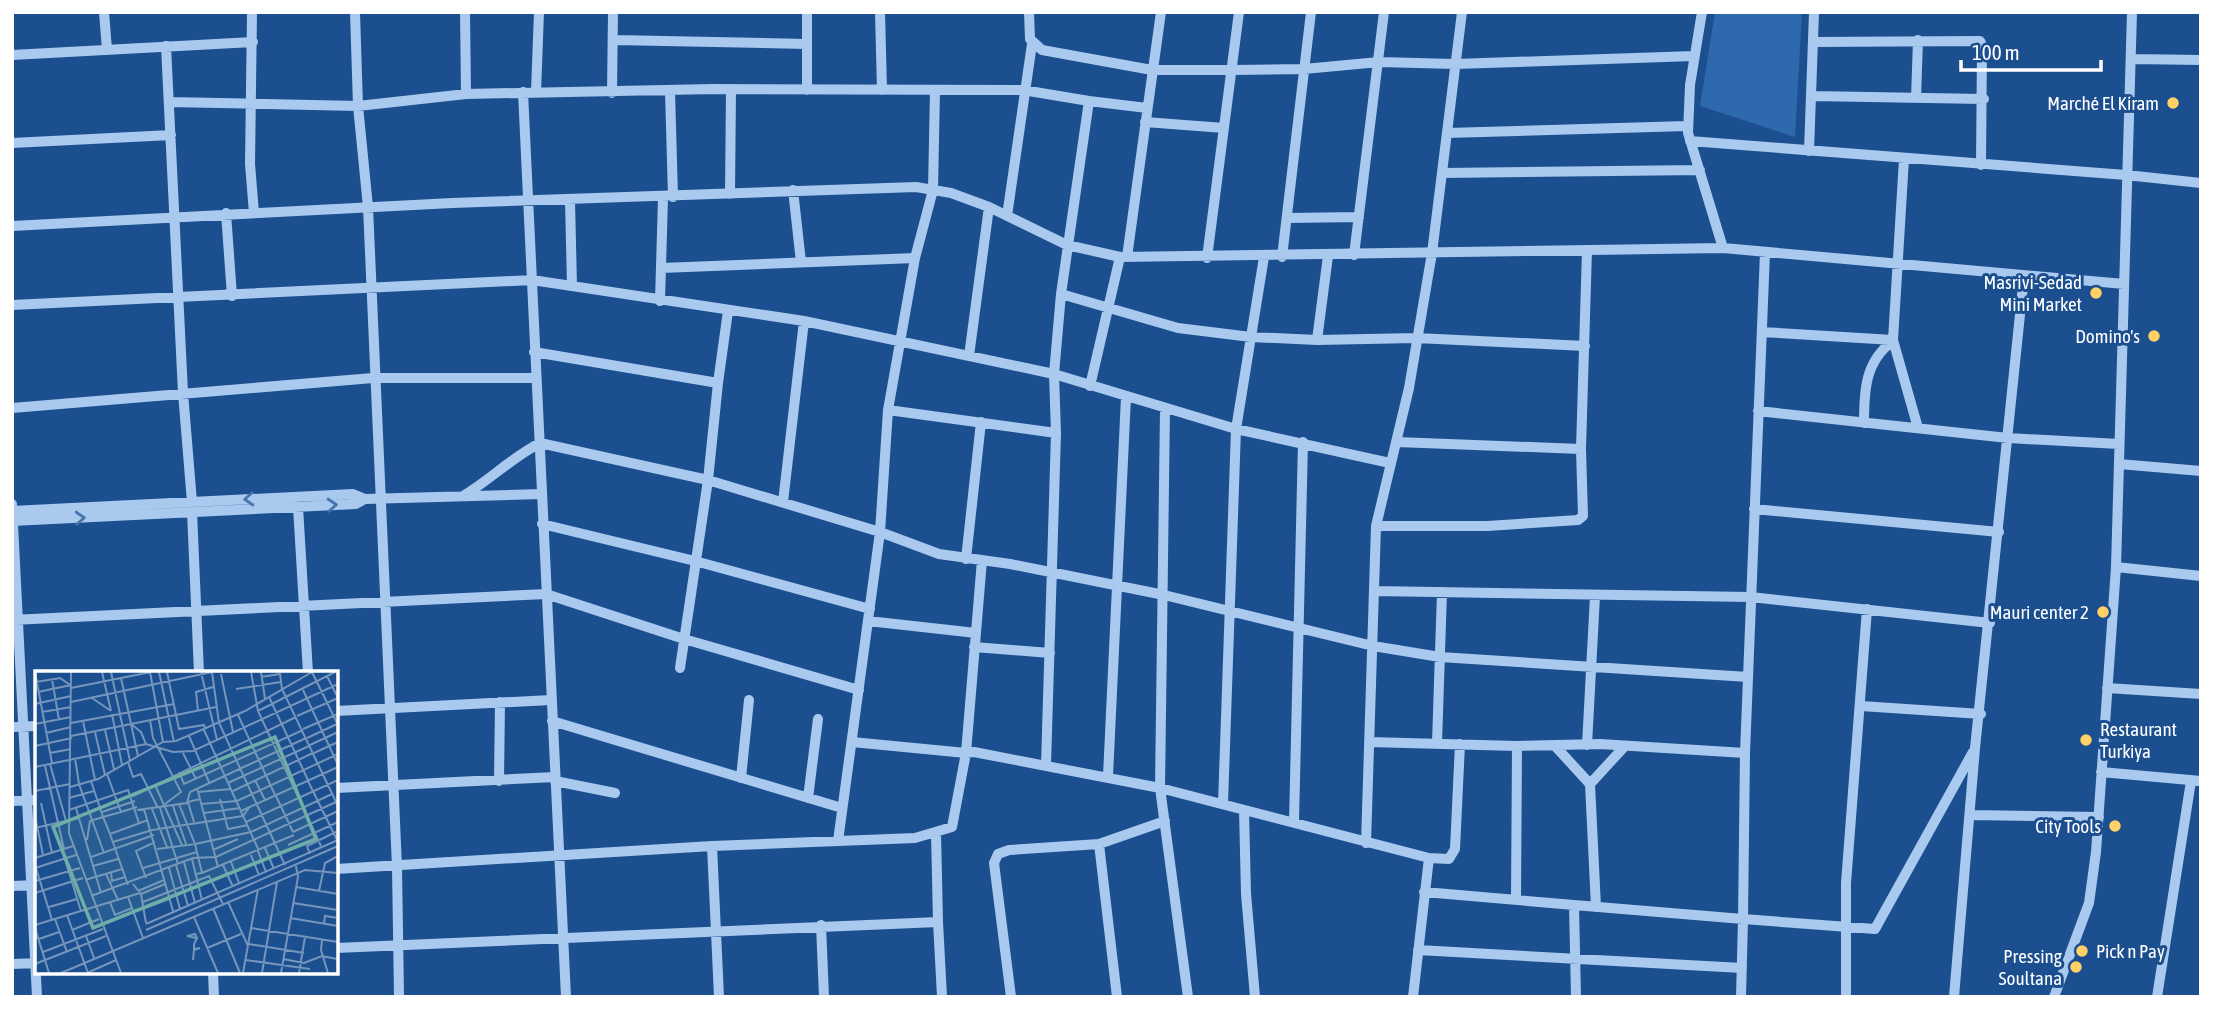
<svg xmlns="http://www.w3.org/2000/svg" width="2213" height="1009" viewBox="0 0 2213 1009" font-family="'Asap Condensed',sans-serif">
<rect width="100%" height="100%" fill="#1b4f8f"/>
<!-- green -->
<path fill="#2e69ad" d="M1715,12H1802L1795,137L1700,106Z"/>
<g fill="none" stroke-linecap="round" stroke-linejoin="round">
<!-- minor -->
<path stroke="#a9c9ee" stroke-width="10" d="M104,12L107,50
M252,12L250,164L254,213
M355,12L358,106L368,207L397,867L399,997
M465,12L466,94
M807,12V90
M880,12L882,90
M1029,12L1030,39L1042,50L1152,70H1231L1304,69L1379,62L1455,64L1694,56
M1702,12L1690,85L1688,133L1723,248
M614,40L807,44
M1814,42L1980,41L1982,45L1981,165
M166,46L183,393L192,502
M12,55L253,42
M2132,59L2201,60
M670,91L673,197
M523,92L566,997
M536,92L539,12
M612,93L613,12
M1812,96L1984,99
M1916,98L1918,40
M169,102L358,106L466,94L714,89L1023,90L1089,101
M1147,108L1089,101L1061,294L1054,374L1236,429L1390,463
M1145,122L1224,128
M1447,133L1687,126
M1690,141L2126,175L2201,183
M12,143L171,135
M1809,151L1814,12
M1904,159L1893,340L1918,428
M1442,173L1700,170
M793,190L801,262
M730,194L731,89
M570,200L572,286
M226,213L232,296
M1007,216L1032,44
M1287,218L1359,217
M12,226L452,203L916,187L951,193L989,207L1067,245L1120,257L1723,248L2124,284
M1354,255L1384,12
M1127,257L1161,12
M1282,257L1311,12
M1207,258L1239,12
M661,268L915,258
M1061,294L1178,328L1251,337L1317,340L1416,338L1585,346
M660,301L663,198
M12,305L532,280L804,321L1054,374L1056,433L1046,765
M1762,332L1893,340
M1317,340L1328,256
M534,352L718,383L708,480L680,668
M969,356L989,207
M718,383L728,311
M1090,386L1120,257
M12,408L373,378H535
M1165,409L1160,788L1188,997
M888,410L1056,433
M1758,411L2008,438L2119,444
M1864,423C1864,391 1865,361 1893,341
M1397,442L1581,449
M2119,464L2201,471
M463,496C490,480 511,458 540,443L708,480L880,532L939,554L1010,564L1164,595L1373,646L1440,657L1748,677
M783,502L804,321
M12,504L37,997
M298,507L308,673
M1754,509L1999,532
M12,511L353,494L365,499
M192,512L199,673
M12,521L356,504L365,499L541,494
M542,524L695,561L870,609
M1376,526H1487L1578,520L1583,516L1581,449L1587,250
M966,559L981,422
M2116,567L2201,576
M1374,591L1751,597L1990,623
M12,620L546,594L684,639L859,690
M868,621L976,633
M974,647L1050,653
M2107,688L2201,694
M1861,706L1981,714
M336,711L551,700
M552,721L842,808
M12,727L37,726
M852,742L966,753L982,560
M1369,742L1517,746L1600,744L1745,753L1743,919L1574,905
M1437,743L1442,592
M1587,745L1595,596
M1556,747L1590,784
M1745,753L1765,252
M2101,772L2201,781
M1108,776L1126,397
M741,778L749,700
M499,781L500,702
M555,781L615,793
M336,788L555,777
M808,798L818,719
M12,801L37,800
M1223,804L1236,429L1264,257
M1244,810L1246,894L1255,997
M1971,815L2099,817
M1294,822L1303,442
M936,833L938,922
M838,841L880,532L888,410L915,258L933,190L935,90
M1366,843L1376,526L1409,388L1432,253L1462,12
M1099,844L1117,997
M712,846L719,997
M336,869L712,846L915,838L952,827L966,753L974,752L1160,788L1429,858L1449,859L1455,849L1460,744
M12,886L37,885
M1424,892L1574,905L1576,997
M1516,900L1517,746
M1596,907L1590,784L1624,747
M821,925L824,997
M336,948L938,922L942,997
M1418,950L1742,968
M12,964L37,963
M213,972L214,997
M1011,997L994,863L998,854L1009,850L1099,844L1165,821
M1413,997L1429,858
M1741,997L1743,919L1875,929L1973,752
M1846,997V883L1867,609
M1954,997L1975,748L2024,276
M2054,997L2089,903L2096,852L2116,567L2132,12
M2157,997L2191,781"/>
</g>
<!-- one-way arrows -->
<defs><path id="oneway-chevron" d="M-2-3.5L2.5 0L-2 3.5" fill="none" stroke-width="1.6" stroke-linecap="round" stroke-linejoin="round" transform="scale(1.75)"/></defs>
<g stroke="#4674ac">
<use href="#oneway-chevron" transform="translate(249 499) rotate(177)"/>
<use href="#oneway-chevron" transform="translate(332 505) rotate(-3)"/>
<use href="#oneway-chevron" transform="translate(80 518) rotate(-3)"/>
</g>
<!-- markers -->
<g fill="#ffd166" stroke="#1b4f8f" stroke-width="2.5">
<circle cx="2173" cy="103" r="7"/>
<circle cx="2096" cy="293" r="7"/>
<circle cx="2154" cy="336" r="7"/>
<circle cx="2103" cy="612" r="7"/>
<circle cx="2086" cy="740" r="7"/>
<circle cx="2115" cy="826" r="7"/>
<circle cx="2082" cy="951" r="7"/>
<circle cx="2076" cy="967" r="7"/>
</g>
<g text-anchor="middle" stroke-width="6" stroke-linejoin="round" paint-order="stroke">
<!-- poi labels -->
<g font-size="19" fill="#fff" stroke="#1b4f8f" text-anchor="end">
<text x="2159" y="110">Marché El Kiram</text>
<text x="2082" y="289">Masrivi-Sedad<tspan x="2082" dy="22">Mini Market</tspan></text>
<text x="2140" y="343">Domino's</text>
<text x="2089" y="619">Mauri center 2</text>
<text x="2100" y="736" text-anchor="start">Restaurant<tspan x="2100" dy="22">Turkiya</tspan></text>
<text x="2101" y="833">City Tools</text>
<text x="2096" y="958" text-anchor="start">Pick n Pay</text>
<text x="2062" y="963">Pressing<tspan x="2062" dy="22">Soultana</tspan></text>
</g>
</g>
<!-- overview -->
<g transform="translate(35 671)">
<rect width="303" height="303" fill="#1b4f8f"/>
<path fill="none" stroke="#7695bc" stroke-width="2" d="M0,1L17,92M36,1L34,162L86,302M67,1L76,40M76,1L95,90M115,1L128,71M124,1L139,71M132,1L144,58L169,54L170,58M166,1L182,69M177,1L184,52L250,194M216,1L223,40L286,175M226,1L230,28M277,1L303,54M186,3L198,61M292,5L303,27M226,6L245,3L247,18L303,135M86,7L103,85M17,8L24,49M1,11L25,7L35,14M36,17L116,1M201,18L246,11M268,19L303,94M3,21L36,14M234,26L273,109M57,27L76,40M36,31L177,1M0,33L36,25M163,40L161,21L178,16M223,40L300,1M7,41L36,36M77,43L87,94M203,44L240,124M262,45L303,27M115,49L118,67L146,121L130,133M48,50L60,109M36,52L139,33M0,53L36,46M96,53L106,61L111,73M268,58L303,43M70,59L79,98M169,59L224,180M60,61L70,104M11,62L36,56M36,65L181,36M154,65L174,111M272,67L302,53M275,74L303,61M0,75L37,67M15,82L36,78M148,82L161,108M279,82L303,71M40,87L44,113L69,182M93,91L98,106L106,103L123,137M15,93L31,150M10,95L29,178M0,96L111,73L138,81L158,80L303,13M144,101L149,113L268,59M72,103L86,141L102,136M220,109L230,129M273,110L302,169M193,112L274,75M120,114L147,174M35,116L63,108L128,71L141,70L210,40L277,1M162,117L183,196M0,120L35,113M198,120L278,82M163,121L196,118M98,125L261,46M241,125L258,161M34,127L59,120M185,128L193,158L213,154M6,132L17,182M144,133L160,173L216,161L297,123M166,133L202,130L303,83M138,135L151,173M41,137L66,222M125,137L143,193M109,138L138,240M117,138L132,176M34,139L93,119L104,152M102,139L152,132L155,121L271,67M206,140L303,96M67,141L100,130M86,141L68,146L75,163L113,149M169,142L205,137M0,145L8,184M159,151L153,131L165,128M211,151L303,109M0,157L44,147M258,161L303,140M75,163L93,214M52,169L55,150L68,146L56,110M78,171L117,159L208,145L214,137M253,174L303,151M230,177L239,198M122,178L160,173L167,202L161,203M27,179L46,240M178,179L203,168M223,180L231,201M275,183L272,175L303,160M216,184L224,204M56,186L119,164M0,187L38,175M157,188L167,229M149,191L160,232M196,191L204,212M0,194L17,249M141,194L153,235M188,194L198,216M58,195L83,188M0,197L41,184M108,197L162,181M134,197L145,238M76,201L77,210L90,206M167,202L259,164M71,203L83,229M111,207L101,180L120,171M50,209L87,198M0,210L45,197M98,213L106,223L111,252M261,216L303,223M103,220L129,209M284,220L290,192L303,185M0,222L48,207M106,223L130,213M56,225L158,187L181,186L301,131M93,226L108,267M75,231L80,244L97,237M108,231L174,205L188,233M193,231L213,275M258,232L303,239M14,236L42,228M110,237L134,228M178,237L205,302M32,244L53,302M159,246L183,302M255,247L303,255M20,248L32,281M111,253L303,169M289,253L290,245L303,247M0,254L105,222M0,257L14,302M216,257L303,271M37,259L64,248M111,259L303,175M51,265L59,287M4,268L24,261M287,269L286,279L293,302M159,273L162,267L160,263L152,265L161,267M214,273L269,282M172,277L206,263M8,281L68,258M248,288L269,292L287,285L302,288M158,289L159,279L165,277L159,278V273M211,289L275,298M0,293L71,265M26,302L270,199L303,202M52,302L81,289M208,302L223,218M227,302L242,211M246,302L263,206L261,195M264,302L270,266"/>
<path fill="#6fada8" fill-opacity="0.15" stroke="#6fada8" stroke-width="3.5" d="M240,66L281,168L58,257L18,156Z"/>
<rect width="303" height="303" fill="none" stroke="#fff" stroke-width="3.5"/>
</g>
<!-- border -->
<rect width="2213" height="1009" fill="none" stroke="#ffffff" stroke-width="28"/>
<!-- scale -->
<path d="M1961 60v10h140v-10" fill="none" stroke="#ffffff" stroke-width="3.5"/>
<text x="1972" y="60" font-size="21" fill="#ffffff" stroke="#1b4f8f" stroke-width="5" paint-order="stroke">100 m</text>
</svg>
